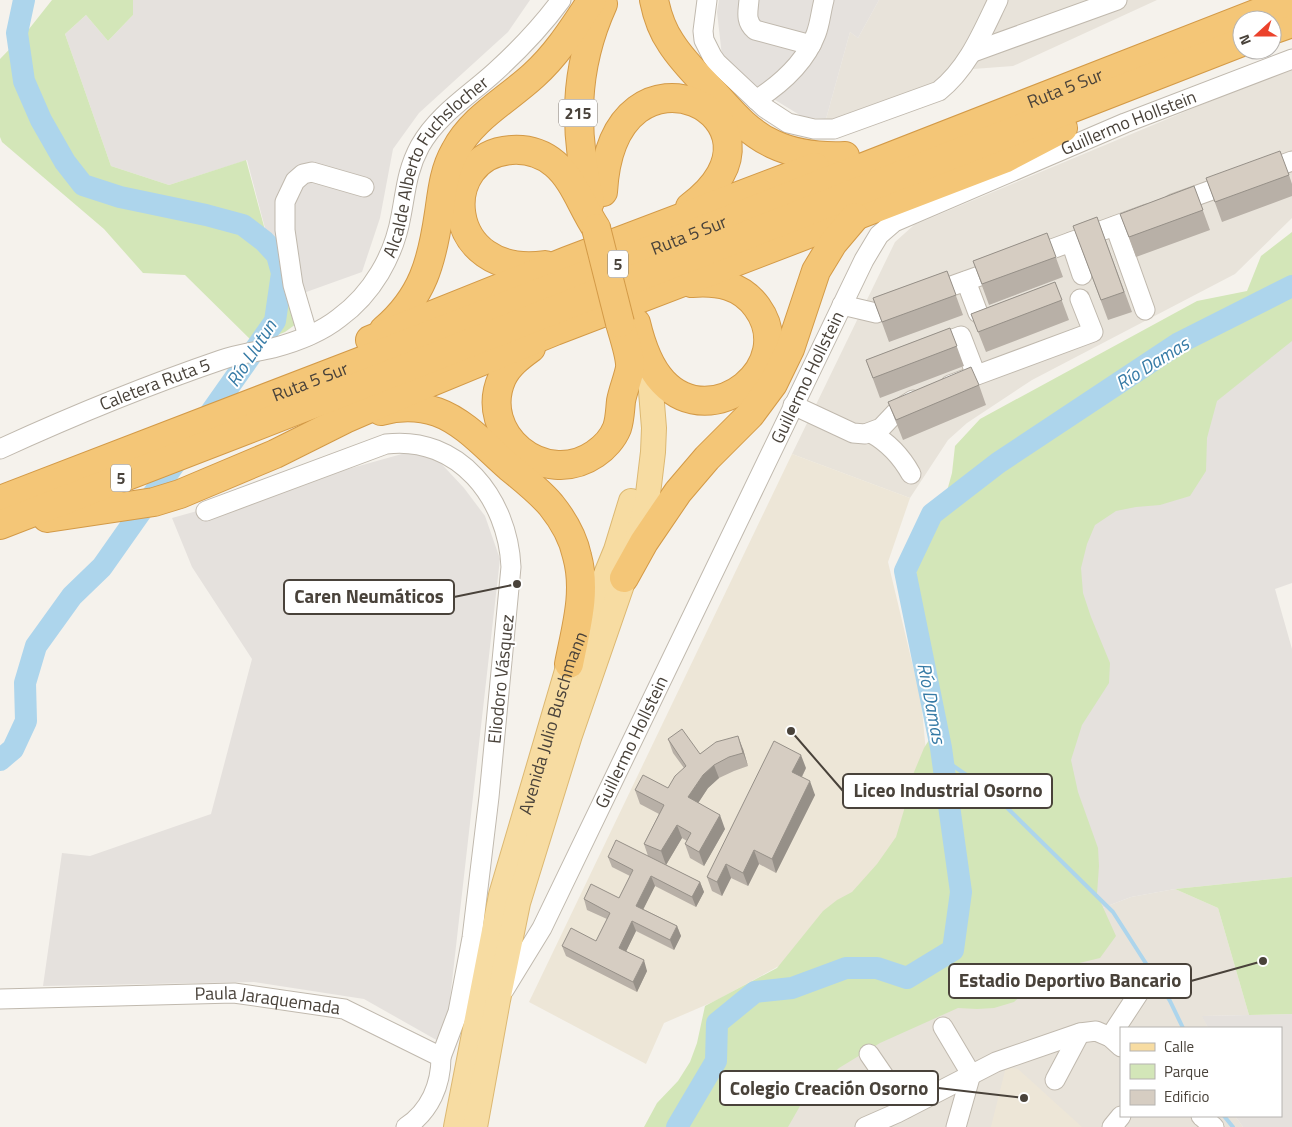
<svg xmlns="http://www.w3.org/2000/svg" width="1292" height="1127" viewBox="0 0 1292 1127" font-family="'Titillium Web',sans-serif">
<rect width="100%" height="100%" fill="#f5f2ec"/>
<!-- residential -->
<path fill="#e8e3da" d="M879,0H1157L1013,66L973,69L925,106L902,112L857,131L826,119L850,32L858,38Z
M1292,67V218L1235,274L1032,380L967,423L948,440L910,498L792,454L895,242L914,225Z
M1175,889L1218,908L1249,1015L1203,1016L1208,1028H1121V1116H1235L1243,1127H727L988,952L1131,897Z"/>
<!-- industrial -->
<path fill="#e5e1dd" d="M133,0H530L508,32L419,113L393,149L380,218L362,272L284,300L247,160L169,185L111,166L65,34L86,15L108,41L133,15Z
M719,0H879L858,38L850,32L826,119L803,117L762,92L722,56L717,12Z
M1292,332V583L1275,589L1292,649V877L1175,889L1131,897L988,952L949,546Z
M409,452L436,458L464,488L485,516L500,559L449,1008L440,1042L364,999L254,982L43,986L62,853L90,856L211,814L252,659L192,567L172,518Z
M1292,1014V1127H1243L1235,1116H1281V1028H1208L1202,1016Z"/>
<!-- education -->
<path fill="#ede6d7" d="M792,454L910,498L888,562L921,700L927,762L898,854L819,944L715,1001L664,1023L646,1064L529,1002Z
M1006,1067L1018,1069L1082,1127H991Z"/>
<!-- green -->
<path fill="#d3e6b8" d="M52,0H133V15L108,41L86,15L65,34L111,166L169,185L246,160L284,300L307,316L285,332L255,344L185,275L143,273L104,229L2,142L0,137V59L29,29Z
M1292,232V341L1217,401L1207,438L1206,471L1190,496L1160,505L1136,507L1116,511L1095,525L1087,544L1081,568L1083,593L1091,617L1110,663L1109,683L1082,725L1071,760L1078,792L1098,848L1099,866L1097,894L1116,936L1100,958L1067,966L1051,972L1030,987L1014,1002L994,1008L977,1009L958,1008L880,1043L839,1068L800,1106L788,1127H644L657,1103L678,1081L690,1062L697,1043L705,1006L777,968L823,911L837,900L852,892L877,864L896,837L904,810L907,789L924,748L934,732L937,717L929,673L919,646L915,626L914,600L917,562L923,537L932,514L947,491L952,473L955,446L980,419L1197,301L1247,291L1261,256Z
M1292,877V1014L1249,1015L1218,908L1175,889Z"/>
<g fill="none" stroke-linecap="round" stroke-linejoin="round">
<!-- stream -->
<path stroke="#add5ec" stroke-width="4" d="M942,758L991,792L1113,912L1170,1001L1183,1028
M1224,1116L1233,1127"/>
<!-- river -->
<path stroke="#add5ec" stroke-width="22" d="M0,760L13,749L26,721L25,683L36,646L72,596L102,567L275,321L282,273L277,255L264,241L243,225L206,215L120,197L83,185L65,162L41,120L24,81L17,33L24,0
M677,1127L716,1061L717,1023L755,992L792,988L846,968H877L907,978L953,950L961,892L941,748L905,571L932,514L998,463L1179,343L1292,286"/>
<defs>
<g id="minor">
<path d="M707,0L703,31L704,40L712,56L717,63L765,108L788,123L814,129H834L939,91C968,68 982,33 998,0"/>
<path d="M749,0C748,12 745,21 755,30L811,45"/>
<path d="M973,52L1117,0"/>
<path d="M756,100C781,84 805,63 816,34C820,24 821,11 824,0"/>
<path d="M1262,172L1292,161"/>
<path d="M1173,204L1234,182"/>
<path d="M1115,226L1145,310"/>
<path d="M1071,242L1082,275"/>
<path d="M1030,257L1147,214"/>
<path d="M966,281L978,313"/>
<path d="M929,294L1002,268"/>
<path d="M842,305L876,313L901,304"/>
<path d="M308,336L293,285L285,230V202L295,181L303,174L312,172L364,187"/>
<path d="M929,348L961,336L976,375"/>
<path d="M950,385L1093,332L1080,299"/>
<path d="M793,405L853,433L865,434L881,428L899,409L913,400"/>
<path d="M871,433C889,443 901,456 911,474"/>
<path id="s1" d="M0,449C72,416 145,386 221,360C238,354 255,352 273,348C296,342 320,333 339,318C372,294 394,256 401,216C406,190 407,170 420,146C438,114 470,95 496,71C520,49 542,26 561,0"/>
<path d="M206,511L386,444C459,435 508,499 511,567L489,797L472,938L458,1012L441,1057"/>
<path id="s2" d="M504,990L542,928L864,260L879,235L894,222L1125,123L1292,59"/>
<path id="s3" d="M0,999L234,993L344,1009L441,1057C441,1085 430,1111 406,1127"/>
<path d="M943,1027L971,1074L956,1127"/>
<path d="M1110,1037L1146,982"/>
<path d="M869,1054L906,1108"/>
<path d="M1055,1080L1080,1033"/>
<path d="M1201,1116L1214,1127"/>
<path d="M865,1127L897,1113L996,1062L1080,1033L1096,1031L1110,1037L1121,1047"/>
<path d="M1112,1127L1121,1116"/>
</g>
<g id="major">
<path id="s4" d="M456,1127L501,895L569,664L616,550L631,501"/>
<path d="M475,1127L498,1000L518,903L570,735L634,550L647,502L653,452L654,428L650,379L645,359"/>
</g>
<g id="highway">
<path d="M654,0C657,15 662,30 671,43C683,62 700,78 716,95C733,114 749,133 773,144C796,155 820,157 845,156"/>
<path d="M1272,30L1292,23"/>
<path d="M603,192C613,20 808,120 690,207"/>
<path d="M590,202C574,132 573,70 603,4"/>
<path d="M545,265C441,279 437,154 512,150C528,149 543,154 555,164C574,180 582,207 596,228"/>
<path d="M636,323C641,344 648,366 663,382C713,435 799,365 757,307C741,285 718,281 692,283"/>
<path d="M384,330C423,297 432,261 439,213C442,192 444,170 455,151C472,118 507,100 534,75C558,53 574,27 592,0"/>
<path d="M370,340L567,261L815,167"/>
<path d="M531,348C520,356 508,365 502,378C477,434 544,489 595,454C604,448 613,438 617,428C620,419 620,410 621,401C623,390 628,379 630,368C631,357 623,334 620,323"/>
<path d="M381,411C399,406 419,406 437,412C465,422 487,448 509,467C524,479 539,491 551,505C563,520 573,537 577,556C587,592 576,628 569,664"/>
<path id="s5" d="M0,500C432,337 861,168 1291,0"/>
<path d="M47,518L154,502L180,494L275,454L345,419L412,390L555,331L1004,159L1063,128"/>
<path d="M0,525L241,432L1242,42"/>
<path d="M624,578L644,542L678,492L707,458L750,415L773,384L790,349L816,271L833,243L855,217"/>
</g>
</defs>
<!-- minor casing -->
<use href="#minor" stroke="#c0b9ae" stroke-width="21"/>
<!-- major casing -->
<use href="#major" stroke="#dcb872" stroke-width="26"/>
<!-- highway casing -->
<use href="#highway" stroke="#d39a47" stroke-width="30"/>
<!-- minor -->
<use href="#minor" stroke="#fff" stroke-width="19"/>
<!-- major -->
<use href="#major" stroke="#f7dca2" stroke-width="24"/>
<!-- highway -->
<use href="#highway" stroke="#f4c677" stroke-width="28"/>
<defs>
<path id="highway-bridge" d="M596,228L620,323"/>
</defs>
<!-- highway-bridge casing -->
<use href="#highway-bridge" stroke="#d39a47" stroke-width="30" stroke-linecap="butt"/>
<!-- highway-bridge -->
<use href="#highway-bridge" stroke="#f4c677" stroke-width="28"/>
</g>
<!-- wall -->
<path fill="#b8b0a7" d="M1289,175L1292,184V196L1222,222L1206,178Z
M1194,186L1210,230L1136,257L1120,214Z
M1097,217L1132,312L1108,320L1073,226Z
M1047,233L1063,277L989,305L973,261Z
M947,271L963,315L889,342L873,298Z
M1055,282L1069,320L986,352L971,314Z
M950,328L964,366L880,398L866,360Z
M979,385L986,405L903,440L888,402Z
M668,739L700,754L743,749L748,766L734,771L719,778L708,788L698,803L725,829L704,866L690,858L685,844L687,841L682,838L666,865L700,882L704,892L696,907L655,886L643,909L677,926L681,936L674,950L636,931L626,951L647,971L637,992L566,956L562,946L596,941L607,919L587,910L584,899L619,898L630,876L612,867L608,857L648,856L644,844L659,814L640,804L635,790L668,788L684,768L673,753Z
M806,768L802,777L815,795L776,873L759,864L748,886L731,878L722,896L712,891L707,877Z"/>
<!-- shaded-wall -->
<path fill="#969088" d="M738,736L743,749L748,766L743,753Z
M801,755L806,768L797,786L792,772Z
M714,765L719,778L708,788L693,811L688,797L703,775Z
M810,781L815,795L776,873L772,859Z
M720,815L725,829L704,866L699,852Z
M677,825L682,838L666,865L661,851Z
M754,850L759,864L748,886L743,873Z
M726,864L731,878L722,896L717,882Z
M651,876L655,886L640,916L636,906Z
M700,882L704,892L696,907L692,897Z
M632,921L636,931L623,958L619,948Z
M677,926L681,936L674,950L670,940Z
M644,960L647,971L637,992L633,982Z"/>
<!-- building -->
<path fill="#d6cdc2" stroke="#969088" d="M1280,151L1289,175L1215,202L1206,178Z
M1194,186L1203,210L1129,237L1120,214Z
M1097,217L1124,292L1101,300L1073,226Z
M1047,233L1056,257L982,284L973,261Z
M947,271L956,295L882,322L873,298Z
M1055,282L1062,300L978,332L971,314Z
M950,328L957,346L873,378L866,360Z
M971,367L979,385L896,420L888,402Z
M682,729L700,754L716,742L738,736L743,753L729,757L714,765L703,775L688,797L720,815L699,852L685,844L691,833L677,825L661,851L644,844L664,805L635,790L643,775L668,788L675,776L686,766L668,739Z
M774,741L801,755L792,772L810,781L772,859L754,850L743,873L726,864L717,882L707,877Z
M616,840L700,882L692,897L651,876L636,906L677,926L670,940L632,921L619,948L644,960L633,982L562,946L571,928L596,941L610,913L584,899L591,884L619,898L633,870L608,857Z"/>
<g text-anchor="middle" stroke-width="4" stroke-linejoin="round" paint-order="stroke">
<!-- shield labels -->
<g fill="#fff" stroke="#807b75" stroke-width="1">
<rect x="559" y="99.5" width="38" height="27" rx="4"/>
<rect x="608" y="250.5" width="20" height="27" rx="4"/>
<rect x="111" y="464.5" width="20" height="27" rx="4"/>
</g>
<g font-size="16" font-weight="bold" fill="#49423a">
<text x="578" y="119">215</text>
<text x="618" y="270">5</text>
<text x="121" y="484">5</text>
</g>
<!-- street labels -->
<g font-size="18" fill="#49423a" stroke="#fff">
<text dy="6" stroke="none"><textPath href="#s5" startOffset="1142">Ruta 5 Sur</textPath></text>
<text dy="6" stroke="none"><textPath href="#s2" startOffset="1118">Guillermo Hollstein</textPath></text>
<text dy="6" stroke="none"><textPath href="#s1" startOffset="549">Alcalde Alberto Fuchslocher</textPath></text>
<text dy="6" stroke="none"><textPath href="#s5" startOffset="738">Ruta 5 Sur</textPath></text>
<text dy="6" stroke="none"><textPath href="#s2" startOffset="684">Guillermo Hollstein</textPath></text>
<text dy="6" stroke="none"><textPath href="#s5" startOffset="332">Ruta 5 Sur</textPath></text>
<text dy="6" stroke="none"><textPath href="#s1" startOffset="168">Caletera Ruta 5</textPath></text>
<text transform="translate(501 679) rotate(-84)" y="6">Eliodoro Vásquez</text>
<text dy="6" stroke="none"><textPath href="#s4" startOffset="416">Avenida Julio Buschmann</textPath></text>
<text dy="6" stroke="none"><textPath href="#s2" startOffset="279">Guillermo Hollstein</textPath></text>
<text dy="6" stroke="none"><textPath href="#s3" startOffset="268">Paula Jaraquemada</textPath></text>
</g>
<!-- water labels -->
<g font-size="19" font-style="italic" fill="#377ba6" stroke="#fff">
<text transform="translate(251 353) rotate(-57)" y="7">Río Llutun</text>
<text transform="translate(1152 363) rotate(-32)" y="7">Río Damas</text>
<text transform="translate(932 703) rotate(79)" y="7">Río Damas</text>
</g>
</g>
<!-- callouts -->
<path fill="none" stroke="#49423a" stroke-width="2" d="M517 584L454 597M791 731L843 791M1263 961L1191 981M1024 1098L938 1088"/>
<g fill="#49423a" stroke="#fff" stroke-width="2">
<circle cx="517" cy="584" r="5"/>
<circle cx="791" cy="731" r="5"/>
<circle cx="1263" cy="961" r="5"/>
<circle cx="1024" cy="1098" r="5"/>
</g>
<g fill="#fff" stroke="#49423a" stroke-width="2">
<rect x="284" y="580" width="170" height="34" rx="5"/>
<rect x="843" y="774" width="209" height="34" rx="5"/>
<rect x="949" y="964" width="242" height="34" rx="5"/>
<rect x="720" y="1071" width="218" height="34" rx="5"/>
</g>
<g font-size="19" text-anchor="middle" font-weight="bold" fill="#49423a">
<text x="369" y="603">Caren Neumáticos</text>
<text x="948" y="797">Liceo Industrial Osorno</text>
<text x="1070" y="987">Estadio Deportivo Bancario</text>
<text x="829" y="1095">Colegio Creación Osorno</text>
</g>
<!-- legend -->
<rect x="1120" y="1027" width="162" height="90" fill="#ffffff" stroke="#b6b3b0"/>
<rect x="1130" y="1043" width="25" height="8" fill="#f7dca2" stroke="#b6b3b0"/>
<text x="1164" y="1052" font-size="15" fill="#49423a">Calle</text>
<rect x="1130" y="1064" width="25" height="15" fill="#d3e6b8" stroke="#b6b3b0"/>
<text x="1164" y="1077" font-size="15" fill="#49423a">Parque</text>
<rect x="1130" y="1090" width="25" height="15" fill="#d6cdc2" stroke="#b6b3b0"/>
<text x="1164" y="1102" font-size="15" fill="#49423a">Edificio</text>
<!-- north arrow -->
<g transform="translate(1257 35) rotate(249)"><circle r="24" fill="#ffffff" stroke="#b6b3b0"/>
<path d="M0-4L9 19L0 12L-9 19Z" fill="#eb422c"/>
<text y="-8" font-size="14" font-weight="bold" text-anchor="middle" fill="#49423a">N</text>
</g>
</svg>
